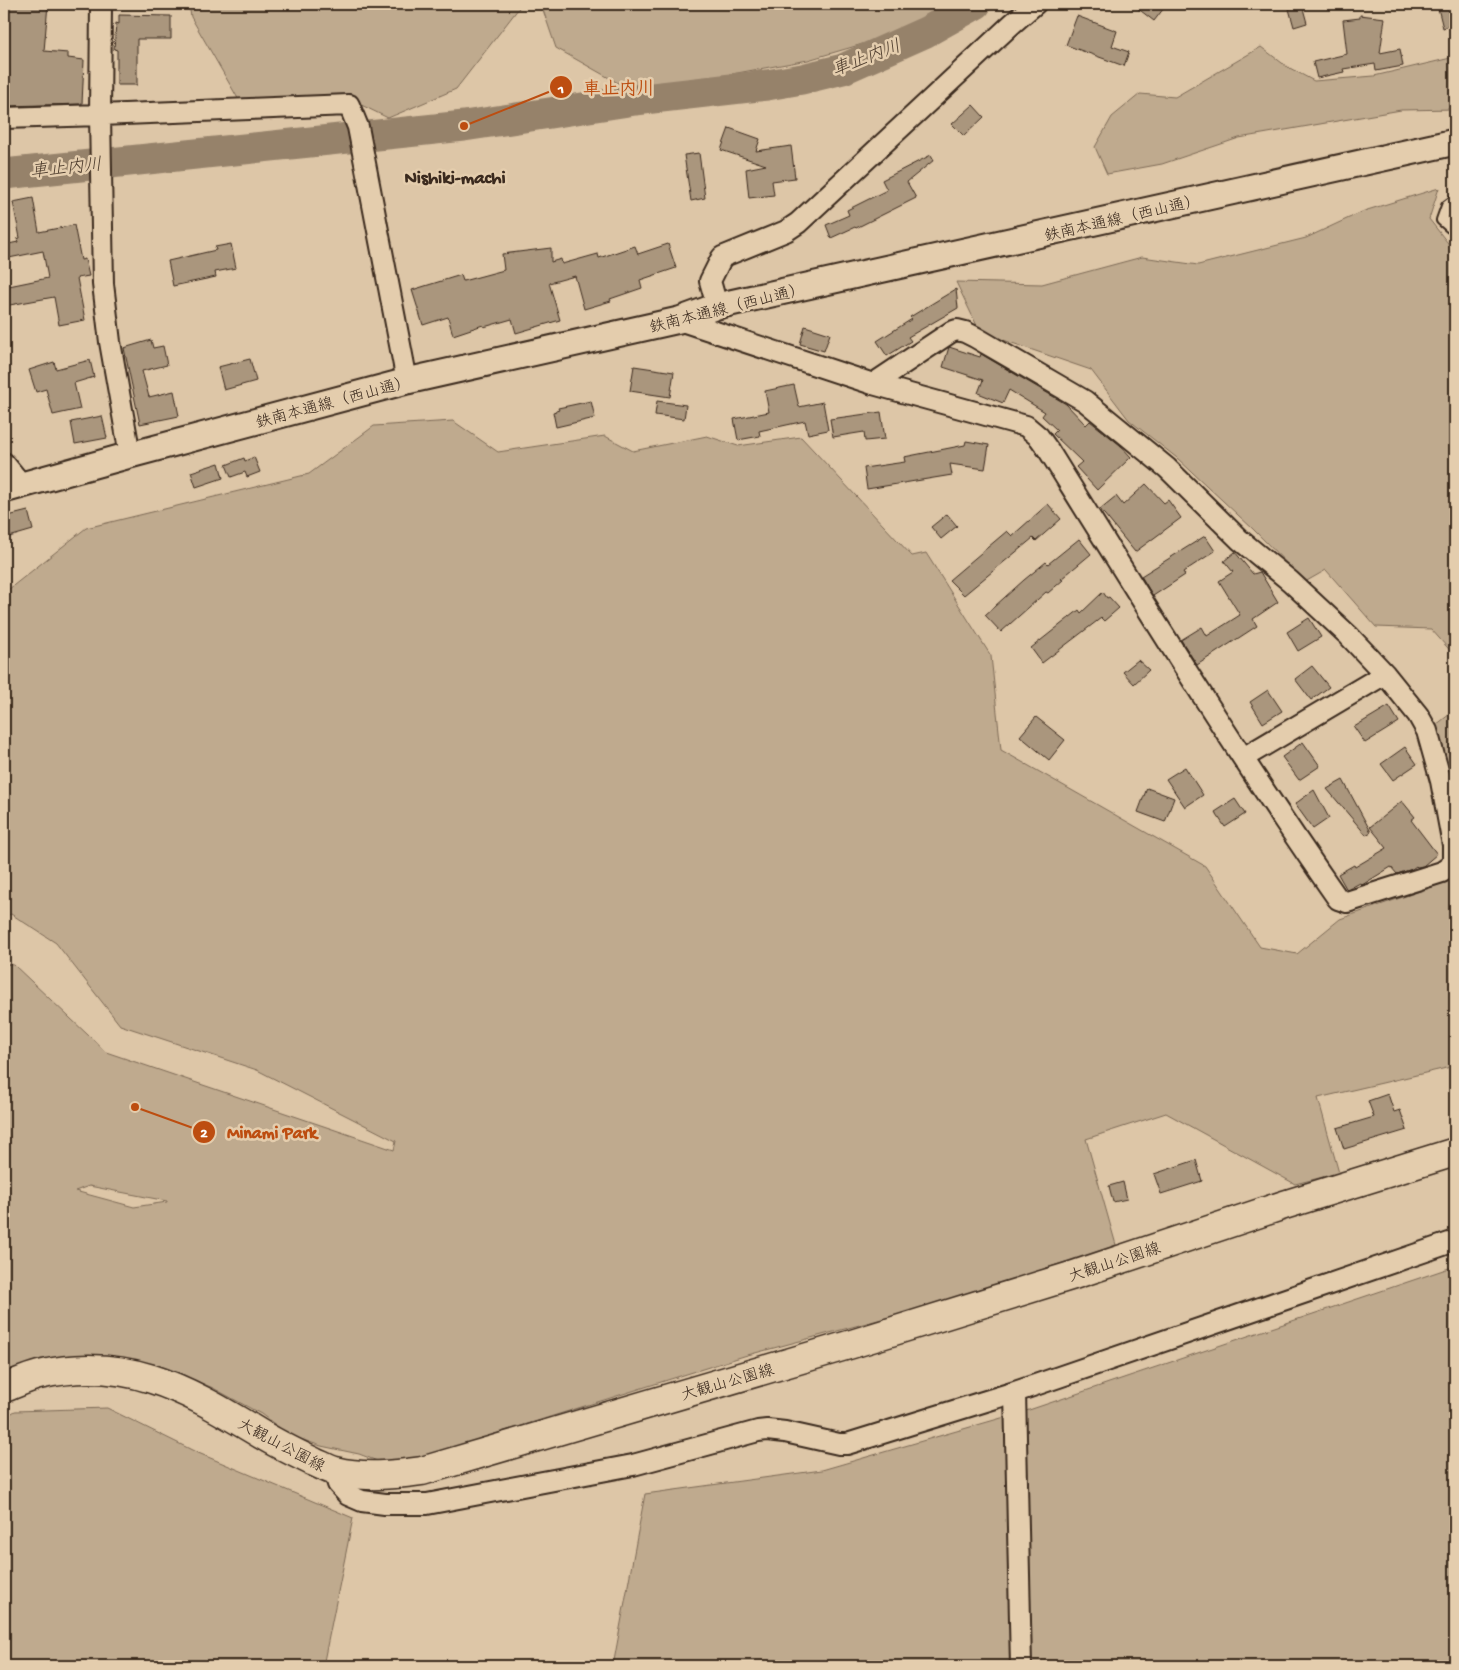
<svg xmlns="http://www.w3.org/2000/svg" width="1459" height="1670" viewBox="0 0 1459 1670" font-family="'Gochi Hand','Klee One',sans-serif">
<rect width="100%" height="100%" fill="#ddc6a7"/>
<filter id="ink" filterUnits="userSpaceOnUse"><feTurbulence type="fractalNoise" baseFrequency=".02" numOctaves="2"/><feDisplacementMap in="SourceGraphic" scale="10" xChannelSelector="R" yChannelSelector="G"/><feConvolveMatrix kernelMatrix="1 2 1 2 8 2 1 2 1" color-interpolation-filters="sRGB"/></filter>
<g filter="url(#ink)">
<!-- green -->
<path fill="#bfaa8e" stroke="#7d6a56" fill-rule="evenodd" d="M189,4H522L456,89L388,118L347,98L240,102L191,17Z
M541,4H954L890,36L808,60L634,92L556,48Z
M1261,47L1286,66L1314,81L1374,76L1455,57V109L1401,110L1239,138L1162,164L1107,174L1095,147L1112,117L1140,94L1175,97Z
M1439,188L1429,219L1451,247L1455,248V656L1431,629L1376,627L1326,570L1305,582L1253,529L1177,458L1129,420L1091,370L980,332L956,282L1042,284L1142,257L1198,265L1306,238L1364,211Z
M453,421L498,452L605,436L633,451L707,436L738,446L801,437L912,556L926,553L991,656L1001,750L1205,866L1260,947L1297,954L1340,919L1446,882L1455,875V1066L1318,1098L1339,1173L1295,1184L1166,1113L1086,1139L1116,1245L945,1302L744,1356L416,1459L380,1462L359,1454L321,1446L289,1435L261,1414L213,1388L180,1374L140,1361L80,1355L41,1359L4,1372V964L14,965L106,1052L394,1150L396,1141L257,1070L120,1025L56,943L11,914L4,917V593L86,528L309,474L374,426ZM89,1186L167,1201V1202L134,1207L75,1191Z
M1455,710V812L1450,780L1436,725Z
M1455,1266V1666H613L645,1494L822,1470L1029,1410Z
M107,1408L196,1452L353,1518L323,1666H4V1418L15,1411Z"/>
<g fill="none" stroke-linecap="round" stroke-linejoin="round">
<!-- river -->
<path stroke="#96826b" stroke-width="31" d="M4,174L464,126L635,100L767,85L802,79L843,69L926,32L976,4"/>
</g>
<!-- building -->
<path fill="#aa967d" stroke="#3b2a1e" d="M4,4H48L44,51L68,53V58L84,60L82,104L4,106Z
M1132,4H1167L1154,21Z
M1437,4H1453L1455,24L1443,28Z
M1302,5L1307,23L1294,27L1289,9Z
M119,15L171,16V39H137V85H117V50L114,49L116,23L119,24Z
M1360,15L1385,18L1380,53L1400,49L1403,66L1376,71L1375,64L1343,69L1344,72L1317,78L1313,62L1347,54L1343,20L1360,18Z
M1077,16L1117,31L1112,46L1129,52L1124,66L1066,45Z
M973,105L984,117L964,136L952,124Z
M729,128L760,139L756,151L791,146L795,178L772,181L774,195L749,198L746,169L766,165L721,150Z
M699,153L705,198L691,201L684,155Z
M931,155L934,160L907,182L916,198L856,228L855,227L831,238L826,225L849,215L847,210L887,190L882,180Z
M33,198L39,232L74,225L81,260L85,259L89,276L77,278L85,320L59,325L54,297L4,306V287L48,278L43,251L4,259V245L18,242L17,239L20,238L13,202Z
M231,244L236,268L215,272L216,277L173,286L168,261L216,250L215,247Z
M668,244L676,268L640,280L642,288L610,299L611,301L584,309L575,276L549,283L560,320L516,333L512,319L484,327L483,325L453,335L448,317L423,325L412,290L461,275L463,281L504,270L502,254L551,248V262L561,259L562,264L598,254L599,258L635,246L638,254Z
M956,289L958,308L908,337L911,341L887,356L877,341L912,319L910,317Z
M805,326L830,334L824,351L800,344Z
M151,340L153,348L163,346L167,365L142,371L149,397L174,391L179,416L140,424L124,348Z
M949,347L980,357L981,354L1066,404L1086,425L1090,421L1120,445L1131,457L1097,490L1076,467L1082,462L1053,434L1057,430L1042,416L1045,412L1009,390L1003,403L978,393L983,380L943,367Z
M250,359L256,381L224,390L218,367Z
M90,360L94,377L74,383L80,409L53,415L46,389L36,392L29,370L54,362L56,369Z
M634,366L674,372L670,397L630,391Z
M794,385L799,407L823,402L828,430L808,434L805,421L759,431L760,436L738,440L734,419L769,412L765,391Z
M591,401L595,418L556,427L553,412L559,410L558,408Z
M657,401L686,405L684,419L655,415Z
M881,412L885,439L865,441L864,432L833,437L830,419Z
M102,416L107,438L75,444L71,422Z
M966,441L989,445L985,469L950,464L952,475L867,489L864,468L905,462L904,457L965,445Z
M254,457L260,472L247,477L245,472L231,477L226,465L244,458L245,461Z
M219,463L223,478L196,487L191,472Z
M1146,484L1164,503L1168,500L1181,518L1135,552L1100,509L1116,496L1123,505Z
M1048,504L1061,519L1036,541L1033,538L964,595L949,580L1007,531L1012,536Z
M28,511L33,530L9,537L4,517Z
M947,514L957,526L941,539L931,527Z
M1205,536L1215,551L1183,572L1185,575L1153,596L1141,576Z
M1079,539L1091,554L1061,579L1063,580L1048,593L1046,592L1001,632L985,615L1024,580L1046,562L1048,564Z
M1235,552L1253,574L1260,572L1278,602L1253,619L1257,626L1197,665L1181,640L1202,627L1207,636L1240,615L1219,581L1233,572L1224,561Z
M1103,592L1107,598L1109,597L1119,608L1104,621L1101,618L1042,663L1031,648L1079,610L1081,613Z
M1309,618L1321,637L1298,651L1287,632Z
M1138,660L1149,670L1134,684L1123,672Z
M1312,666L1329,687L1311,700L1295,679Z
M1268,690L1282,711L1263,723L1250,702Z
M1389,706L1399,722L1365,743L1354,727Z
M1036,717L1065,740L1049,760L1020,736Z
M1303,742L1320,766L1299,780L1282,757Z
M1405,747L1417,764L1393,780L1381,764Z
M1185,767L1203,795L1185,807L1166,779Z
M1343,780L1371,832L1366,835L1327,789Z
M1147,788L1174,798L1165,822L1138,812Z
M1314,790L1329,818L1313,829L1295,804Z
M1235,799L1245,814L1225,827L1215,812Z
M1402,801L1415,817L1411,820L1437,854L1423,866L1417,867L1416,866L1412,869L1397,874L1391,867L1362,885L1360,883L1347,890L1338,874L1354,865L1355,867L1387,848L1370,827Z
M1388,1094L1394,1112L1400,1110L1407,1130L1344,1149L1337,1128L1374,1117L1368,1101Z
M1196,1160L1202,1181L1161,1194L1154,1174Z
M1123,1182L1127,1199L1113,1202L1109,1186Z"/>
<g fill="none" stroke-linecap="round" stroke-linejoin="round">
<defs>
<path id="service" d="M1455,200L1447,206L1442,220L1450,227L1455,229"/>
<path id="minor" d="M4,118L100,115L101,4
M717,306L710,281L722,257L786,231L798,223L1013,23L1035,4
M679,320L873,384
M957,330L965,332L975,337L1085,401L1167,468L1240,540L1290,581L1349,636L1385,674L1418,715L1427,731L1441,781L1453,845V864L1442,872L1347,902L1338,899C1236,753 1143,602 1049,451L1039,437L1026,426L873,384L951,332Z
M130,455L110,342L103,284L100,115L349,105L358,127L407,381
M4,463L22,485
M1243,758L1385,674
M1015,1392L1021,1666
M334,1471L338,1484L348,1495L362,1501L385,1504H427L633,1465L758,1431L767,1430L785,1432L839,1444H847L1015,1392L1455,1241"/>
<path id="tertiary" d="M4,490L130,455L407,381L679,320L717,306L1455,142"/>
<path id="secondary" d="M4,1388C15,1384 27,1378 39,1375C124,1355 183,1387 254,1430C273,1442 293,1452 314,1462C321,1465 328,1469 335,1471C363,1478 393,1475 422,1471L852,1344L1074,1275L1284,1205L1455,1152"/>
</defs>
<!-- service casing -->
<use href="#service" stroke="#3b2a1e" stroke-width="14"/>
<!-- minor casing -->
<use href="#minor" stroke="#3b2a1e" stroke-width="24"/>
<!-- tertiary casing -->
<use href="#tertiary" stroke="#3b2a1e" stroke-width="29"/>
<!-- secondary casing -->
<use href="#secondary" stroke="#3b2a1e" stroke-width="31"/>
<!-- service -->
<use href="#service" stroke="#e4cdad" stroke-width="10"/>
<!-- minor -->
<use href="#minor" stroke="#e4cdad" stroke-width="20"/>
<!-- tertiary -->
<use href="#tertiary" stroke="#e4cdad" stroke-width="25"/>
<!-- secondary -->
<use href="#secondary" stroke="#e4cdad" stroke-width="28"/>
</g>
</g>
<g text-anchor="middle" stroke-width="5" stroke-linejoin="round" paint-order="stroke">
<!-- street labels -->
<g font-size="16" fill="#3b2a1e" stroke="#e4cdad">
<text transform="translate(1122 217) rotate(-13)" y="6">鉄南本通線（西山通）</text>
<text transform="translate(727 307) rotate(-14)" y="6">鉄南本通線（西山通）</text>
<text transform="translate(333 401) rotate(-15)" y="6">鉄南本通線（西山通）</text>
<text transform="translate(1114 1261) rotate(-18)" y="6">大観山公園線</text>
<text transform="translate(727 1381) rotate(-16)" y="6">大観山公園線</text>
<text transform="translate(282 1444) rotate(28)" y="6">大観山公園線</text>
</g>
<!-- water labels -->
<g font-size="18" font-style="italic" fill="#4d3c2d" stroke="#e4cdad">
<text transform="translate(866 57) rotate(-21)" y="6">車止内川</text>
<text transform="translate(66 167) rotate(-6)" y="6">車止内川</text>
</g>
<!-- quarter labels -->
<g font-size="19" font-weight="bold" fill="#3b2a1e" stroke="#e4cdad">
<text x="455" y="183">Nishiki-machi</text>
</g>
</g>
<!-- callouts -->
<path fill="none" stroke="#bd4d10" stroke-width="2" d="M464 126L561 87M135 1107L204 1132"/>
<g fill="#bd4d10" stroke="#e4cdad" stroke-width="2">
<circle cx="464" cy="126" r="5"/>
<circle cx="135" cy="1107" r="5"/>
<circle cx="561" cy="87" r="12"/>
<circle cx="204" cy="1132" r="12"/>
</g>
<g font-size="15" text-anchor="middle" font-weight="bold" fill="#fff">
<text x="561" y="93">1</text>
<text x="204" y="1137">2</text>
</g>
<g font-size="18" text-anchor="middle" font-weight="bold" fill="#bd4d10" stroke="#e4cdad" stroke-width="5" stroke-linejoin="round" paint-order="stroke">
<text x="619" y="94">車止内川</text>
<text x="272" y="1138">Minami Park</text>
</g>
<!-- margin -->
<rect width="1459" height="1670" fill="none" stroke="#e4cdad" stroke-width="20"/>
<rect x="10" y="10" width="1439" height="1650" fill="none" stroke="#3b2a1e" stroke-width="2" filter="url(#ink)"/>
</svg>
